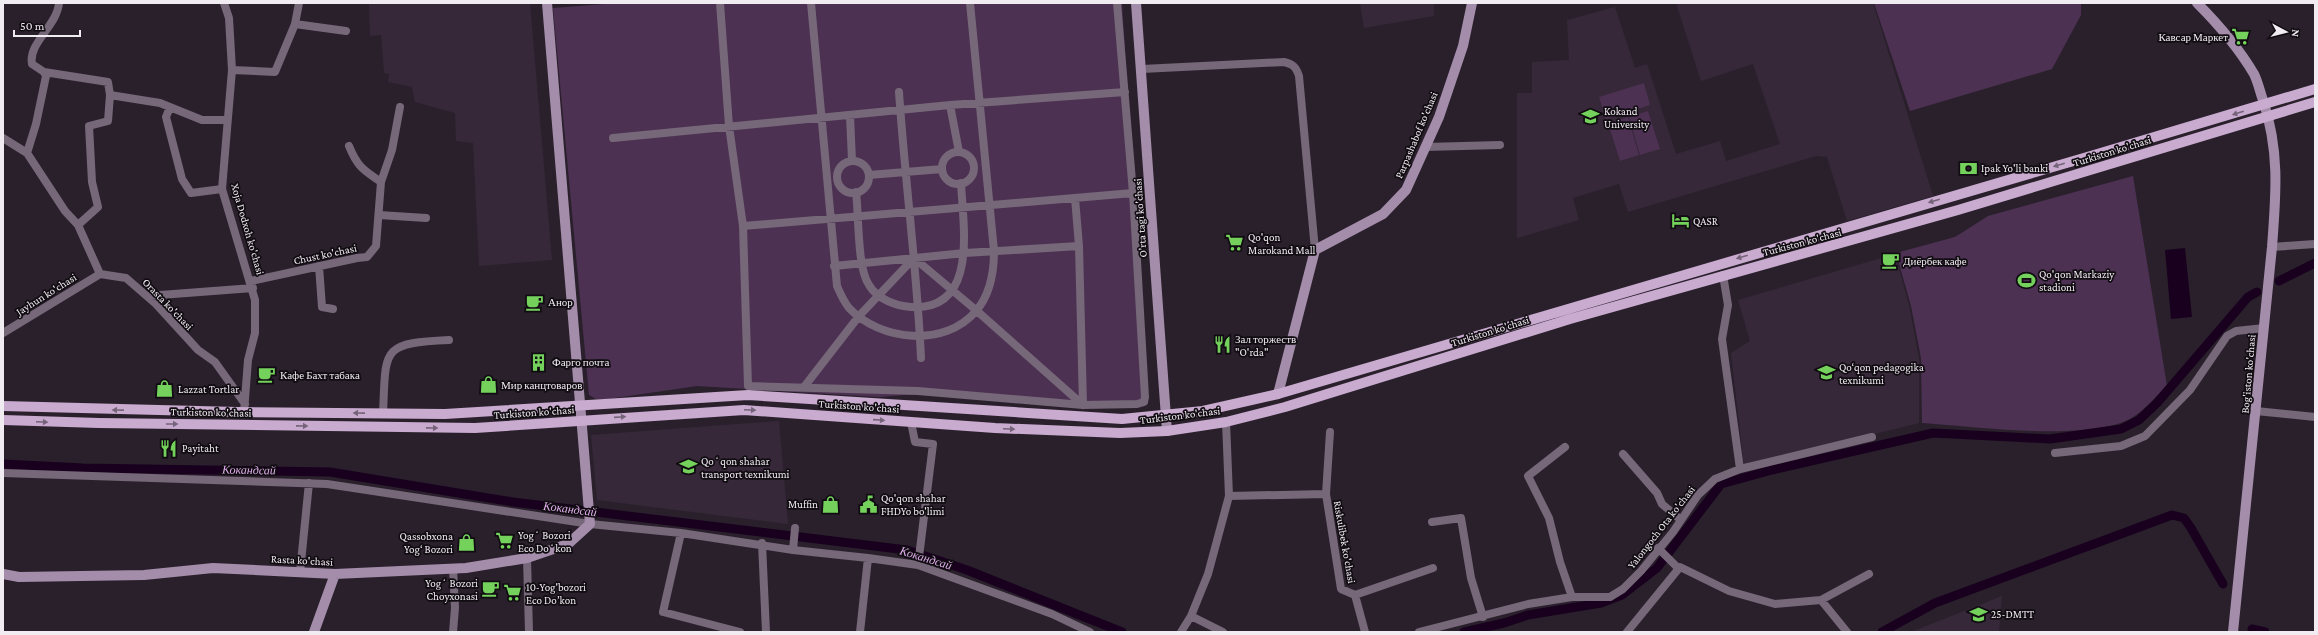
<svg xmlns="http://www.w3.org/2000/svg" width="2318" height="635" viewBox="0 0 2318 635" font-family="'Crimson Pro',serif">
<rect width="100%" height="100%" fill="#2a202c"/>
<!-- built -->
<path fill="#362839" d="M369,3H530L552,260L479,266L473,143L456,141L455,113L415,102L412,87L388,82L389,74L384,73L381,35L370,36Z
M1360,3H1434V16L1364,28Z
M1676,3H1873L1933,196L1847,221L1827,157L1816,156L1628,212L1619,184L1573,198L1579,220L1517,238V93H1532V62L1569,60L1567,20L1615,7L1635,68L1647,64L1676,154L1720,141L1726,161L1780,144L1753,64L1701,81Z
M1895,254L1909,305L1919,358V423L1744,466L1731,353L1750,341L1738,300Z
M779,421L788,524L597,500L591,435Z
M2002,596L1999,632H1911Z"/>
<!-- green -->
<path fill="#4c3152" d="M618,3H1122L1148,404L1138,408H1105L917,394L879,397L697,386L608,399H596L589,395L553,8Z
M1874,3H2081V15L2052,69L1910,111Z
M1644,83L1650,105L1606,119L1599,97Z
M1648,111L1660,149L1640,155L1629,117Z
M1628,117L1639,155L1620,161L1608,123Z
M2133,176L2167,386C2156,396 2146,409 2133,417C2094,443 1971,426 1922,423L1921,358L1911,306L1896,253L1955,237L1988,216Z"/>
<!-- water -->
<path fill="#18001e" d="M2185,248L2192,317L2171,319L2165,250Z"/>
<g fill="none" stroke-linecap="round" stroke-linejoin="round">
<!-- canal -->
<path stroke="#18001e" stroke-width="9" d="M2279,281L2315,263
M3,464L83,468L330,472L513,502L907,550L967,570L1122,632
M2252,629L2265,632
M1464,632L1504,623L1528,615L1601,603L1622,595L1657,568L1721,484L1772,470L1933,433L2050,439L2121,429L2139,420L2157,403L2248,297L2257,292
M1882,632L1935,603L2172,515L2184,518L2191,528L2223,584"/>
<!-- street -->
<path stroke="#766779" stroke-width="8" d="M224,3L229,18L232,70L222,189L255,300V333L248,360L244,412
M720,3L729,126L743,226L748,386L918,391L1083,405L1137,404L1144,402L1145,397L1133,193L1117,3
M811,3L837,286C840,293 844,302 849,308C880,341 945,348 976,311C990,295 994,271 994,251L970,3
M295,24L346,31
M1142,69L1284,62C1293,64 1296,67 1299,76L1315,250
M232,70L275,72L295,24L299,3
M44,72L108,82L110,95L160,103L202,120H227
M899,92C905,181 917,269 921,358
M950,105L959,152
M170,107L166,117L182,179L191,193L222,189
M850,115L852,161
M3,138L27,153L65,211L78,225L100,274L126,278L156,304L198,350L215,362L245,404
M613,138L950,105L1125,92
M349,146C357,166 363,170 381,182
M1425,147L1500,145
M942 168a16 16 0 1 1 32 0a16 16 0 1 1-32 0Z
M27,153L36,124L46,76L44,72L32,64C28,43 57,26 59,3
M837 177a16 16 0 1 1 32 0a16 16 0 1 1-32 0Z
M869,175L942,169
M856,192C859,215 857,268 869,285C877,299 896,306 911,307C979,311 963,226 961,183
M1075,198L1079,246L1083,405
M379,215L426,218
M78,225L98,207L92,182L89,126L108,121L110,95
M743,226L1133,193
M2272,247L2315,244
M319,266L322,307L333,309
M834,266L965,253L1079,246
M1723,275L1728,305L1722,339L1740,469
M251,281L357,258L367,257L376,246L381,182L392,150L400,107
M147,296L253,288
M3,333L100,274
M804,387L859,316L914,258L977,311L1083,405
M2256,411L2315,417
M383,414C386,349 380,343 449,340
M911,422L915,442L933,444L918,565
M1565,447L1528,476L1549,518L1560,562L1572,597
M2055,453L2121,446L2145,436L2190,390L2227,336L2236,331L2264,328
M1623,454L1657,493L1662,504L1681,520
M3,473L327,484L590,524L681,533L793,550L868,558L918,565L1052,614L1090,632
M1326,494L1330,432
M1229,496L1326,494L1341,589L1355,595L1365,632
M1432,522L1461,518L1471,578L1483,617
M681,533L663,612L740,632
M762,543L766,632
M1658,548L1678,568
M793,550L795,528
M527,558L529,632
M453,568L455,608L453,632
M300,572L309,483
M1355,595L1433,568
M1821,600L1869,574
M1191,616L1223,632
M860,632L868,558
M1181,632L1191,616L1208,574L1229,496L1226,422
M1419,632L1528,604L1572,597H1610L1623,589L1641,571L1673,532L1698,495L1715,479L1740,469L1872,437
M1627,632L1680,567L1729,591L1775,604L1821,600L1847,632"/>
<!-- secondary -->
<path stroke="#a48daa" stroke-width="10" d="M1136,3L1167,431
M2197,3C2219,25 2238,47 2254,74C2258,82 2260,92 2263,100C2280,152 2276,194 2272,247L2233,632
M1278,394L1315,250L1383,214L1406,190L1439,117L1463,46L1472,3
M3,574L19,577L144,575L213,568L335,574L466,568L527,558L568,544L590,524L547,3
M314,632L335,574"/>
<!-- primary -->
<path stroke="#c8abcf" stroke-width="10" d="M3,406L237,412L445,414L748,395L1122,419L1203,411L1278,394L2094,155L2315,89
M3,420L99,423L475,428L744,410L995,428L1120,433L1167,431L1226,422L1285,407L1570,319L1958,210L2315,102"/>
</g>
<!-- one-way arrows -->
<defs><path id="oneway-solid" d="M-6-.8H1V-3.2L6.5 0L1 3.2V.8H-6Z"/></defs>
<g fill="#75637a">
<use href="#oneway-solid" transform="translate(2238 113) rotate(163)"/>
<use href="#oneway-solid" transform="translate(2059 165) rotate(164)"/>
<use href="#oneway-solid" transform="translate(1934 201) rotate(164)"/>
<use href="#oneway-solid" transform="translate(1742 257) rotate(164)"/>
<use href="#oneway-solid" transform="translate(118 410) rotate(-179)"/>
<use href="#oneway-solid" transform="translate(750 410) rotate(3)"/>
<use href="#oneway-solid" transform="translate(359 413) rotate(-179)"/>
<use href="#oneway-solid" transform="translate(620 417) rotate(-4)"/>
<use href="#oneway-solid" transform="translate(879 420) rotate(4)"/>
<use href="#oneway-solid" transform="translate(42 422) rotate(2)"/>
<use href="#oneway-solid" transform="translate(172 424)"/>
<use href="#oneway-solid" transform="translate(302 426) rotate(1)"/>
<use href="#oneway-solid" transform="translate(432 428) rotate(1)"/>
<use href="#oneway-solid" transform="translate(1009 429) rotate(2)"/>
</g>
<!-- icons -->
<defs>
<symbol id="supermarket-bare" viewBox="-9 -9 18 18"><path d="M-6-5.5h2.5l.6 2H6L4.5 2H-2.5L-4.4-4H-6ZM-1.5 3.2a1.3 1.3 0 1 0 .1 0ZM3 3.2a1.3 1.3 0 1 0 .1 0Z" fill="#74d25c" stroke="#100c11" stroke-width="2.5" paint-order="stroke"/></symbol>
<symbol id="university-bare" viewBox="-9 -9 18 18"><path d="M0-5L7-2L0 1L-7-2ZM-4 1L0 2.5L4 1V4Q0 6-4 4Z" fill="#74d25c" stroke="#100c11" stroke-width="2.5" paint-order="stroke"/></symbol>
<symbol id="bank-bare" viewBox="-9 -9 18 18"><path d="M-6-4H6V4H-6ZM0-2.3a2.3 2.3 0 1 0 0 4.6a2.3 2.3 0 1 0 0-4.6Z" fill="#74d25c" stroke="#100c11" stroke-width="2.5" paint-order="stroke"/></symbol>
<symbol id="hotel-bare" viewBox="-9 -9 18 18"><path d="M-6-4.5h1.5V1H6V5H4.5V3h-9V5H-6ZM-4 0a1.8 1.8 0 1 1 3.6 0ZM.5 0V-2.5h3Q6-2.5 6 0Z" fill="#74d25c" stroke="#100c11" stroke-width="2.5" paint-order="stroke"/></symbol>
<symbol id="cafe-bare" viewBox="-9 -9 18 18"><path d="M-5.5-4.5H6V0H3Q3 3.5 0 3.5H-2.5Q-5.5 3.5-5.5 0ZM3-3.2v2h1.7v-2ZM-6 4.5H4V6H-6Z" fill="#74d25c" stroke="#100c11" stroke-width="2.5" paint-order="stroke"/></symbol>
<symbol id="stadium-bare" viewBox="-9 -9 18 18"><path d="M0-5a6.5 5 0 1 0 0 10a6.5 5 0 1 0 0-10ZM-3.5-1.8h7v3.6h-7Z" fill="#74d25c" stroke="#100c11" stroke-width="2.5" paint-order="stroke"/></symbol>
<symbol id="restaurant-bare" viewBox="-9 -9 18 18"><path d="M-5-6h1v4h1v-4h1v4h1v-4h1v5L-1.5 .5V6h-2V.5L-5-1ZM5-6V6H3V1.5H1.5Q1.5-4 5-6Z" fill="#74d25c" stroke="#100c11" stroke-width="2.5" paint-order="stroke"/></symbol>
<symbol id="building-bare" viewBox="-9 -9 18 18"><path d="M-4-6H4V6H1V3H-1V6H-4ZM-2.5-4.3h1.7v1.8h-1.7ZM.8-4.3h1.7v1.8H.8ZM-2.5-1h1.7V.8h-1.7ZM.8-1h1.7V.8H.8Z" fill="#74d25c" stroke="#100c11" stroke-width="2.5" paint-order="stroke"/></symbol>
<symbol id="shop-bare" viewBox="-9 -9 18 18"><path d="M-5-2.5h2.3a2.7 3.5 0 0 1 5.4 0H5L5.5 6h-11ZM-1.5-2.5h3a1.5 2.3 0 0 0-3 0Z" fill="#74d25c" stroke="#100c11" stroke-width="2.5" paint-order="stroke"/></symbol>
<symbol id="school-bare" viewBox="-9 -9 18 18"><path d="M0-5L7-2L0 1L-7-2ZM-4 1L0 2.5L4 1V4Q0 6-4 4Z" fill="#74d25c" stroke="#100c11" stroke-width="2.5" paint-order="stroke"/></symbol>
<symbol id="civic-bare" viewBox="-9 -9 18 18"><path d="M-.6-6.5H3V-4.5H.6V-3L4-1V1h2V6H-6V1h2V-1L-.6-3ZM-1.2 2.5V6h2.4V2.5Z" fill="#74d25c" stroke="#100c11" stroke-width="2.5" paint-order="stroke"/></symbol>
</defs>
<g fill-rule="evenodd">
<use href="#supermarket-bare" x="2228" y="24" width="25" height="25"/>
<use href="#university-bare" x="1578" y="104" width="25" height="25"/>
<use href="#bank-bare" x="1956" y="156" width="25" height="25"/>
<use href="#hotel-bare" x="1668" y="208" width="25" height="25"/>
<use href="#supermarket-bare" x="1222" y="230" width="25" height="25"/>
<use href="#cafe-bare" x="1878" y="248" width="25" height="25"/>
<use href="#stadium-bare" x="2014" y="268" width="25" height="25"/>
<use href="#cafe-bare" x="522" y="290" width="25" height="25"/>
<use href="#restaurant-bare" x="1210" y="332" width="25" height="25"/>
<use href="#building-bare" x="526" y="350" width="25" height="25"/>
<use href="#university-bare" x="1814" y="360" width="25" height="25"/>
<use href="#cafe-bare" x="254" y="362" width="25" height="25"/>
<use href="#shop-bare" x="476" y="372" width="25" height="25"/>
<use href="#shop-bare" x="152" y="376" width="25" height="25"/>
<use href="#restaurant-bare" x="156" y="436" width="25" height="25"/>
<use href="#school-bare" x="676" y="454" width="25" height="25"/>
<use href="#shop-bare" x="818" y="492" width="25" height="25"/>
<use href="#civic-bare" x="856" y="492" width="25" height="25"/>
<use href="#supermarket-bare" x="492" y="528" width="25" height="25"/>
<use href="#shop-bare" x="454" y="530" width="25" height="25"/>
<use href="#cafe-bare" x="478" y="576" width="25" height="25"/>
<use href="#supermarket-bare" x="500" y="580" width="25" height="25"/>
<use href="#school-bare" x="1966" y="602" width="25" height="25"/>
</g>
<g text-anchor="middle" stroke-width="3.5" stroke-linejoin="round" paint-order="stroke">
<!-- poi labels -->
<g font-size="11" fill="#f1ebf2" stroke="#100c11" text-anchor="start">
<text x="2228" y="41" text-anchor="end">Кавсар Маркет</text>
<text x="1604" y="115">Kokand<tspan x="1604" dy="13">University</tspan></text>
<text x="1981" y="172">Ipak Yo'li banki</text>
<text x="1693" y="225">QASR</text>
<text x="1248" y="241">Qo'qon<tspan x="1248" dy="13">Marokand Mall</tspan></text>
<text x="1903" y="265">Диёрбек кафе</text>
<text x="2039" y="278">Qo'qon Markaziy<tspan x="2039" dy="13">stadioni</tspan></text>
<text x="548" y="306">Анор</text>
<text x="1235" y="343">Зал торжеств<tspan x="1235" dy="13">"O'rda"</tspan></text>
<text x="552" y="366">Фарго почта</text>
<text x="1839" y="371">Qo‘qon pedagogika<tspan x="1839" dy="13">texnikumi</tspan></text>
<text x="280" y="379">Кафе Бахт табака</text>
<text x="501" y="389">Мир канцтоваров</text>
<text x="178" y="393">Lazzat Tortlar</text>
<text x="182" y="452">Payitaht</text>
<text x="701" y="465">Qoʻqon shahar<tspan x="701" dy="13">transport texnikumi</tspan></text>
<text x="881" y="502">Qo'qon shahar<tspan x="881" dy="13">FHDYo bo'limi</tspan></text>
<text x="818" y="508" text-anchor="end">Muffin</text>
<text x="518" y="539">Yogʻ Bozori<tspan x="518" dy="13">Eco Doʻkon</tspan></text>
<text x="453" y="540" text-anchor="end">Qassobxona<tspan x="453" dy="13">Yog‘ Bozori</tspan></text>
<text x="478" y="587" text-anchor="end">Yogʻ Bozori<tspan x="478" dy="13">Choyxonasi</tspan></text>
<text x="526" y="591">10-Yog'bozori<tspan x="526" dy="13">Eco Do’kon</tspan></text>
<text x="1991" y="618">25-DMTT</text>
</g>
<!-- street labels -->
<g font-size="11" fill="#f1ebf2" stroke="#100c11">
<text transform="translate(1416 135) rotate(-67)" y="4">Parpashabof ko'chasi</text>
<text transform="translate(2112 151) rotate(-17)" y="4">Turkiston ko'chasi</text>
<text transform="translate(1140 218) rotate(-94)" y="4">O'rta tagi ko'chasi</text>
<text transform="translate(248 229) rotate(74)" y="4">Xoja Dodxoh ko'chasi</text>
<text transform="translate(1802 242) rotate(-15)" y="4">Turkiston ko'chasi</text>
<text transform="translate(325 254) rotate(-12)" y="4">Chust ko'chasi</text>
<text transform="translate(46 294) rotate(-32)" y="4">Jayhun ko'chasi</text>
<text transform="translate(168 304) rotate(46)" y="4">Orasta ko'chasi</text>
<text transform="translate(1490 331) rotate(-17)" y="4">Turkiston ko'chasi</text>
<text transform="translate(2248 374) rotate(-85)" y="4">Bog'iston ko'chasi</text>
<text transform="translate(859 406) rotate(4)" y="4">Turkiston ko'chasi</text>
<text transform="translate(211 412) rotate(1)" y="4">Turkiston ko'chasi</text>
<text transform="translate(534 412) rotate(-4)" y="4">Turkiston ko'chasi</text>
<text transform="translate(1180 415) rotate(-7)" y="4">Turkiston ko'chasi</text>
<text transform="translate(1661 527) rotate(-52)" y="4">Yalongoch Ota ko'chasi</text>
<text transform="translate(1345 542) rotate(80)" y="4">Riskulibek ko'chasi</text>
<text transform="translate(302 560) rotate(3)" y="4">Rasta ko'chasi</text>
</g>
<!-- water labels -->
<g font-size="12" font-style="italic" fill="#dfadeb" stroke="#100c11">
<text transform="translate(249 470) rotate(1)" y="4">Кокандсай</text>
<text transform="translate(570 509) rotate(7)" y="4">Кокандсай</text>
<text transform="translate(926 558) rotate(17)" y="4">Кокандсай</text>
</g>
</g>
<!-- border -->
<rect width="2318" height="635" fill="none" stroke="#f1ebf2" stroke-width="8"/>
<!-- north arrow -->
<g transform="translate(2286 32) rotate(97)" stroke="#100c11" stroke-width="3" paint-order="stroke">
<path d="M0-3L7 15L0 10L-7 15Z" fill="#f1ebf2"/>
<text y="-6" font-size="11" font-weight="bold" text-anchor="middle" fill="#f1ebf2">N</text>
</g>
<!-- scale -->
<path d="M14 30v6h66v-6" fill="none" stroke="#f1ebf2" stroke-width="2"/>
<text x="20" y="30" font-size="12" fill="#f1ebf2" stroke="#100c11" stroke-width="3" paint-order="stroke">50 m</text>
</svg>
